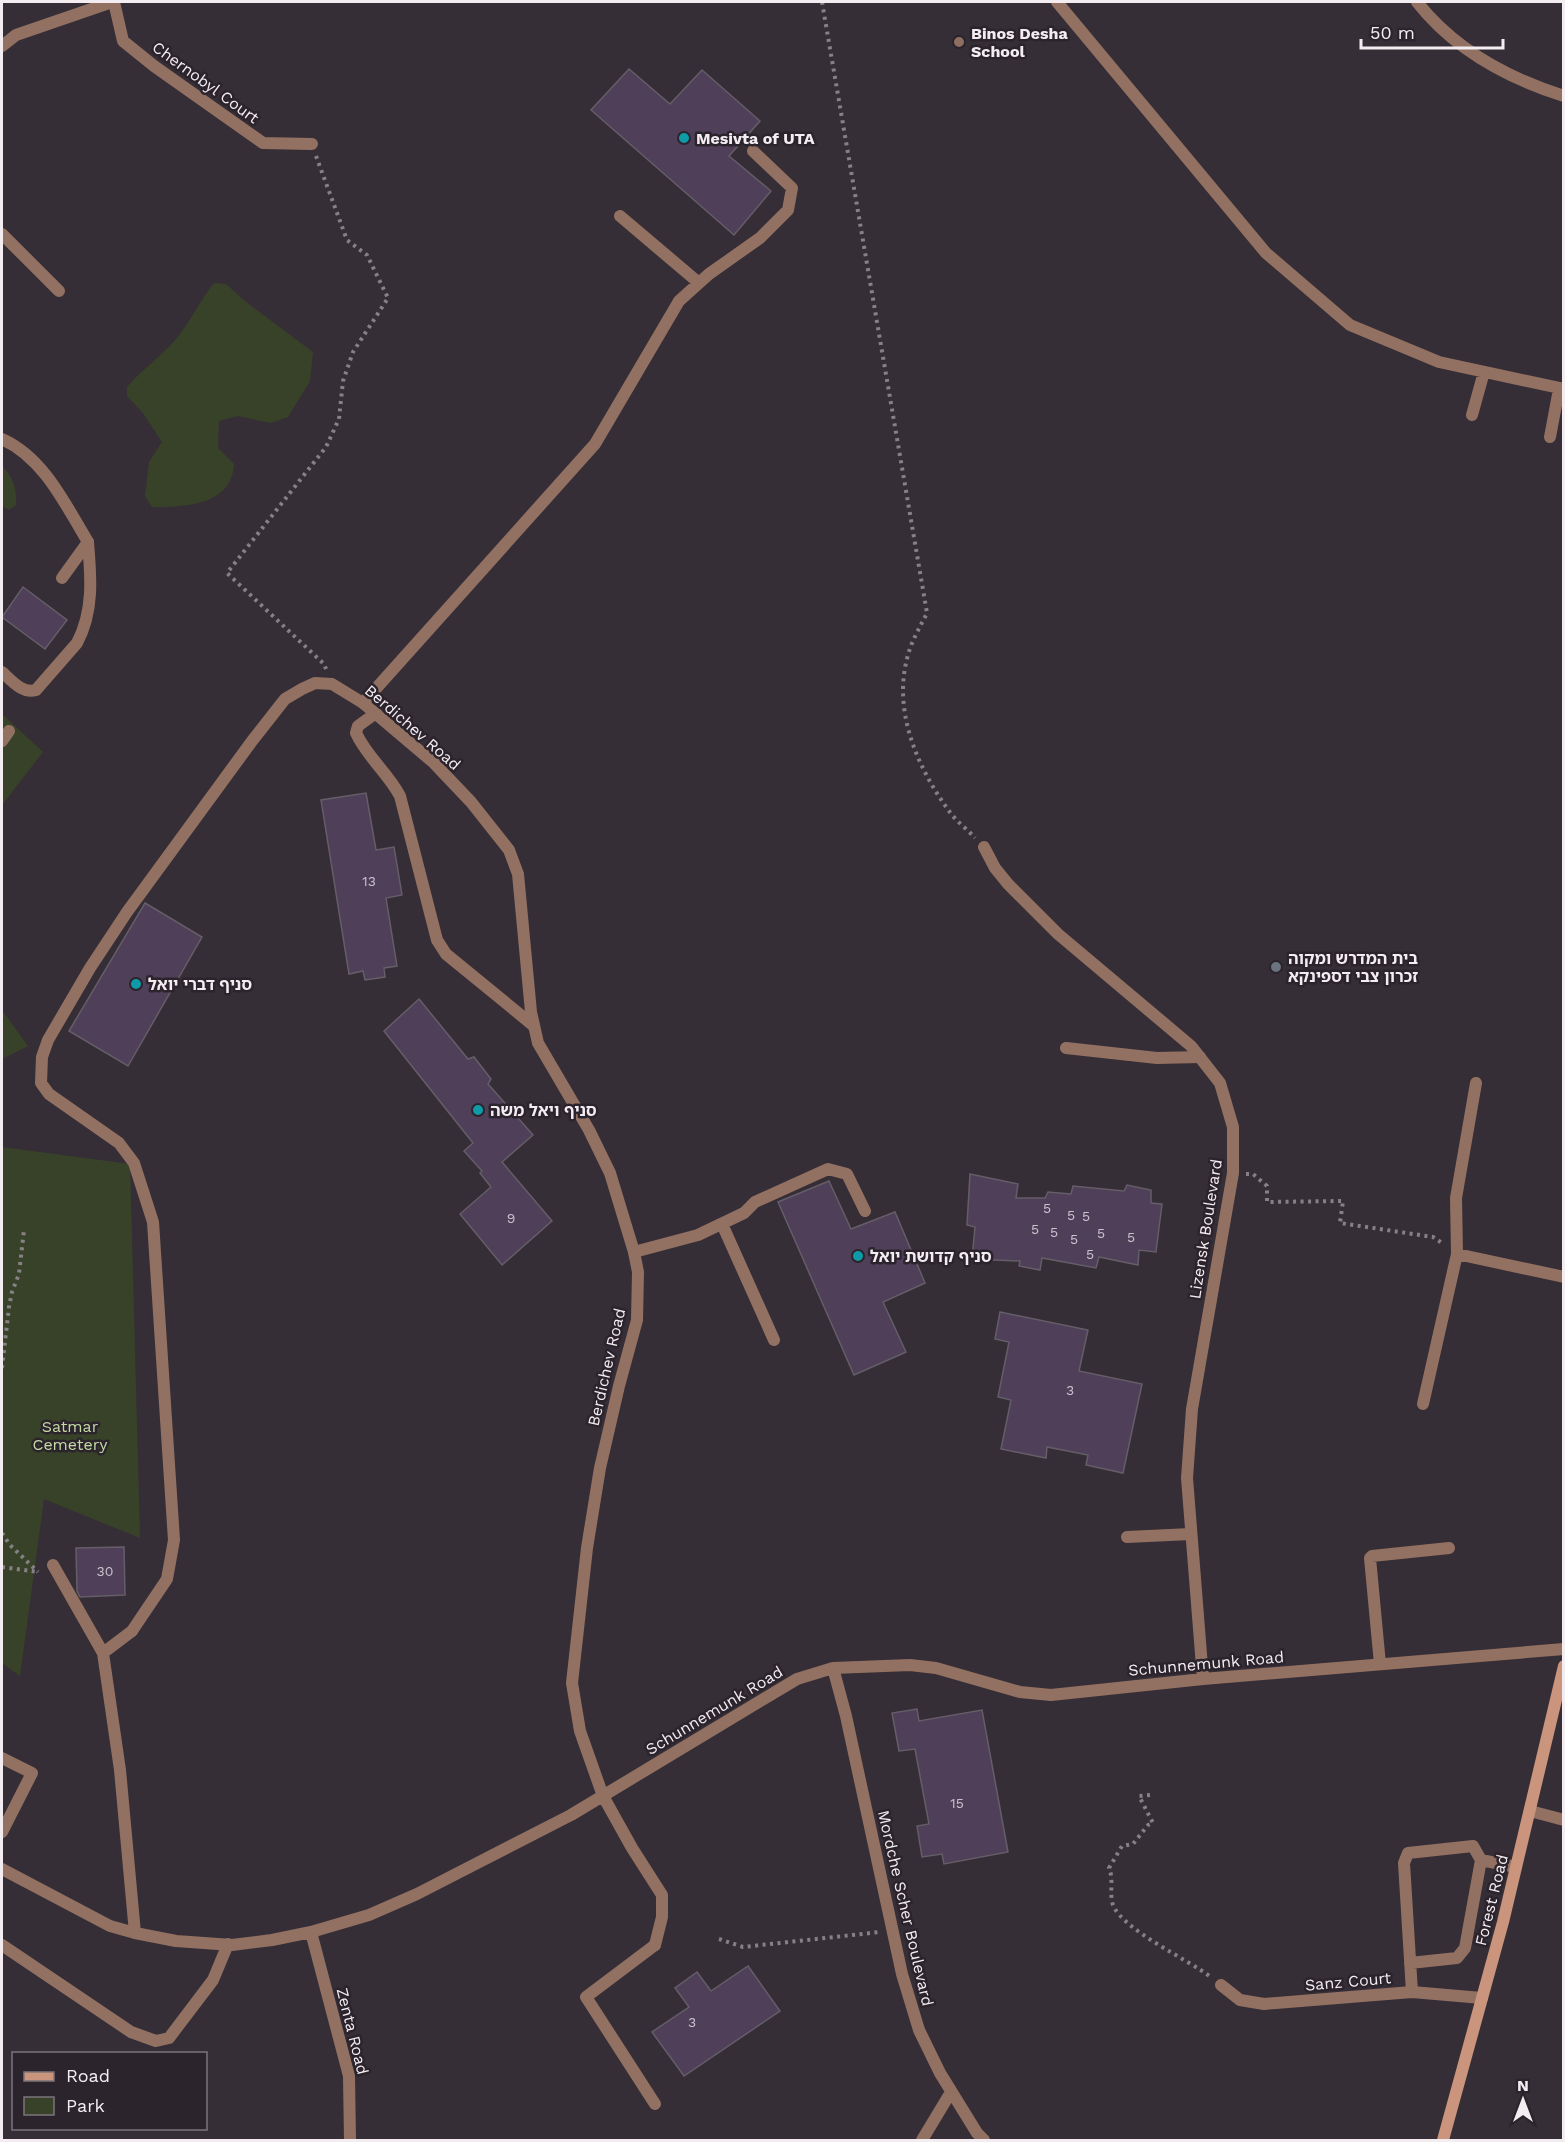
<svg xmlns="http://www.w3.org/2000/svg" width="1565" height="2142" viewBox="0 0 1565 2142" font-family="'Work Sans','Noto Sans Hebrew',sans-serif">
<rect width="100%" height="100%" fill="#362e36"/>
<!-- green -->
<path fill="#384229" d="M214,283L226,284L246,302L313,352L310,381L288,417L271,423L238,416L219,421L218,448L234,464C232,506 184,507 152,507L145,496L149,462L162,442L143,413L127,396V387C143,368 165,354 180,334C193,317 201,299 214,283Z
M2,466C13,477 17,489 16,505L9,510L2,506Z
M2,714L43,752L2,805Z
M2,1010L28,1046L2,1059Z
M2,1147L130,1164L140,1538L44,1499L20,1676L2,1663Z"/>
<!-- building -->
<path fill="#4f3f59" stroke="#645e68" stroke-width="1.5" d="M629,69L670,104L702,70L760,121L729,156L771,191L734,235L591,110Z
M23,587L67,620L45,649L2,617Z
M366,793L376,850L394,847L402,895L386,898L397,966L384,968L385,977L365,980L363,971L349,974L321,800Z
M145,903L202,937L128,1066L69,1031Z
M419,999L468,1059L474,1057L491,1079L488,1084L533,1135L502,1162L552,1221L502,1265L460,1214L491,1187L480,1173L482,1171L464,1151L473,1143L384,1031Z
M970,1174L1018,1184L1016,1198H1045L1048,1192L1071,1194L1073,1186L1124,1191L1127,1185L1151,1190V1203L1162,1204L1156,1252L1139,1250L1138,1265L1099,1257L1096,1268L1042,1258L1040,1270L1019,1266L1020,1261L972,1259L975,1227L967,1225Z
M829,1181L851,1229L895,1212L925,1283L883,1302L906,1352L854,1375L778,1202Z
M1000,1312L1088,1330L1079,1371L1142,1384L1123,1473L1086,1465L1088,1455L1047,1447L1046,1458L1001,1449L1011,1400L998,1397L1009,1342L995,1339Z
M124,1547L125,1595L80,1597L77,1591L76,1548Z
M917,1709L919,1721L982,1710L1008,1852L944,1864L942,1854L922,1857L917,1826L929,1824L915,1749L899,1751L892,1713Z
M748,1966L780,2011L684,2076L652,2032L689,2007L675,1988L697,1972L711,1991Z"/>
<g fill="none" stroke-linecap="round" stroke-linejoin="round">
<!-- path -->
<path stroke="#878087" stroke-width="4" stroke-dasharray="3 4.5" stroke-linecap="butt" d="M822,2L927,613C920,627 912,640 908,655C892,710 917,767 949,811C956,821 967,829 975,838
M316,156L347,240L367,255L388,298L353,352L343,381L339,419L326,447L227,573L324,664L326,669
M1246,1174H1253L1267,1186V1202L1343,1201L1340,1223L1433,1237L1442,1243
M2,1368L9,1307L12,1292L19,1274L24,1230
M2,1533L10,1545L38,1572
M2,1567L38,1572
M1150,1795L1139,1796L1153,1823L1148,1825L1133,1844L1122,1846L1109,1868C1114,1879 1109,1893 1113,1905C1123,1930 1187,1959 1211,1977
M719,1939L743,1947L880,1932"/>
<!-- lane -->
<path stroke="#937162" stroke-width="12" d="M114,2L123,41L154,66L263,143L312,144
M1057,2L1266,253L1350,325L1439,362L1564,389
M620,216L699,283
M2,234L59,291
M1472,415L1484,372
M1550,437L1559,389
M62,578L88,542
M2,672C11,680 22,694 36,690L77,643C94,611 91,577 88,542
M363,703L595,444L679,301L709,274L760,238L788,210L792,188L753,151
M376,713L358,726L356,733C367,757 388,773 400,796L437,940L446,954L534,1026
M2,741L9,731
M1066,1048L1157,1058L1200,1057
M722,1224L774,1340
M634,1252L698,1235L744,1213L755,1202L828,1169L847,1174L865,1211
M1457,1254L1564,1277
M1423,1404L1457,1254L1456,1198L1476,1083
M1127,1537L1191,1534
M53,1565L103,1653
M132,1631L103,1653L120,1770L135,1933
M1380,1664L1370,1558L1372,1556L1449,1548
M2,1758L32,1773L2,1832
M1481,1860L1516,1867
M2,1945L131,2032L156,2041L169,2038L213,1980L228,1944
M655,1945L586,1997L655,2104
M1410,1963L1457,1958L1465,1948L1481,1860L1473,1846L1408,1853L1404,1863L1412,1992"/>
<!-- street -->
<path stroke="#937162" stroke-width="12" d="M1417,2C1454,49 1507,78 1564,96
M2,46L16,35L112,2
M2,439C44,458 65,504 88,542
M984,847L995,868L1008,884L1058,934L1191,1046L1220,1083L1233,1127V1173L1192,1409L1187,1478L1203,1679
M132,1631L167,1579L174,1540L153,1222L134,1163L119,1143L49,1094L41,1083L42,1057L48,1040L90,968L127,912L252,741L285,699L302,689L315,683L332,684L363,703L434,763L471,802L509,850L518,874L531,1012L538,1043L589,1130L610,1173L634,1252L638,1272L637,1320L619,1386L600,1468L587,1548L572,1683L580,1731L603,1796L632,1848L662,1895V1917L655,1945
M833,1668L846,1716L902,1974L919,2030L940,2073L977,2133L984,2140
M1530,1811L1564,1820
M2,1869L110,1926L135,1933L176,1941L232,1945L272,1940L311,1932L369,1915L417,1894L571,1815L797,1679L833,1668L910,1665L936,1668L1020,1692L1051,1695L1203,1679L1564,1649
M311,1932L349,2076L350,2140
M1221,1985L1240,2000L1264,2004L1412,1992L1482,1998
M922,2140L951,2092"/>
<!-- secondary -->
<path stroke="#ca947d" stroke-width="12" d="M1443,2140L1503,1922L1564,1666"/>
</g>
<!-- markers -->
<circle fill="#8d6e63" stroke="#2c242c" stroke-width="2" cx="959" cy="42" r="6"/>
<g fill="#0f9aa8" stroke="#2c242c" stroke-width="2">
<circle cx="684" cy="138" r="6"/>
<circle cx="136" cy="984" r="6"/>
<circle cx="478" cy="1110" r="6"/>
<circle cx="858" cy="1256" r="6"/>
</g>
<circle fill="#6b7280" stroke="#2c242c" stroke-width="2" cx="1276" cy="967" r="6"/>
<g text-anchor="middle" stroke-width="5" stroke-linejoin="round" paint-order="stroke">
<!-- number labels -->
<g font-size="14" fill="#cac2cc">
<text x="369" y="886">13</text>
<text x="1047" y="1213">5</text>
<text x="1071" y="1220">5</text>
<text x="1086" y="1221">5</text>
<text x="511" y="1223">9</text>
<text x="1035" y="1234">5</text>
<text x="1054" y="1237">5</text>
<text x="1101" y="1238">5</text>
<text x="1131" y="1242">5</text>
<text x="1074" y="1244">5</text>
<text x="1090" y="1259">5</text>
<text x="1070" y="1395">3</text>
<text x="105" y="1576">30</text>
<text x="957" y="1808">15</text>
<text x="692" y="2027">3</text>
</g>
<!-- poi labels -->
<g font-size="16" font-weight="bold" fill="#f3edf2" stroke="#2c242c" text-anchor="start">
<text x="971" y="39">Binos Desha<tspan x="971" dy="18">School</tspan></text>
<text x="696" y="144">Mesivta of UTA</text>
<text x="1288" y="964">בית המדרש ומקוה<tspan x="1288" dy="18">זכרון צבי דספינקא</tspan></text>
<text x="148" y="990">סניף דברי יואל</text>
<text x="490" y="1116">סניף ויאל משה</text>
<text x="870" y="1262">סניף קדושת יואל</text>
</g>
<!-- street labels -->
<g font-size="16" fill="#f3edf2" stroke="#2c242c">
<text transform="translate(206 82) rotate(36)" y="6">Chernobyl Court</text>
<text transform="translate(413 727) rotate(41)" y="6">Berdichev Road</text>
<text transform="translate(1205 1229) rotate(-81)" y="6">Lizensk Boulevard</text>
<text transform="translate(606 1367) rotate(-77)" y="6">Berdichev Road</text>
<text transform="translate(1206 1663) rotate(-5)" y="6">Schunnemunk Road</text>
<text transform="translate(714 1710) rotate(-31)" y="6">Schunnemunk Road</text>
<text transform="translate(1491 1900) rotate(-76)" y="6">Forest Road</text>
<text transform="translate(906 1908) rotate(77)" y="6">Mordche Scher Boulevard</text>
<text transform="translate(1348 1981) rotate(-5)" y="6">Sanz Court</text>
<text transform="translate(353 2031) rotate(76)" y="6">Zenta Road</text>
</g>
<!-- park labels -->
<g font-size="16" fill="#c3daa2" stroke="#2c242c">
<text x="70" y="1432">Satmar<tspan x="70" dy="18">Cemetery</tspan></text>
</g>
</g>
<!-- border -->
<rect width="1565" height="2142" fill="none" stroke="#f3edf2" stroke-width="6"/>
<!-- legend -->
<rect x="12" y="2052" width="195" height="78" fill="#2c242c" stroke="#7c747b" stroke-width="1.5"/>
<rect x="24" y="2072" width="30" height="9" fill="#ca947d" stroke="#7c747b" stroke-width="1.5"/>
<text x="66" y="2082" font-size="18" fill="#f3edf2">Road</text>
<rect x="24" y="2097" width="30" height="18" fill="#384229" stroke="#7c747b" stroke-width="1.5"/>
<text x="66" y="2112" font-size="18" fill="#f3edf2">Park</text>
<!-- north arrow -->
<g transform="translate(1523 2100)" stroke="#2c242c" stroke-width="4.5" paint-order="stroke">
<path d="M0-4.5L10 22L0 15L-10 22Z" fill="#f3edf2"/>
<text y="-9" font-size="16" font-weight="bold" text-anchor="middle" fill="#f3edf2">N</text>
</g>
<!-- scale -->
<path d="M1361 39v9h142v-9" fill="none" stroke="#f3edf2" stroke-width="3"/>
<text x="1370" y="39" font-size="18" fill="#f3edf2" stroke="#2c242c" stroke-width="4.5" paint-order="stroke">50 m</text>
</svg>
